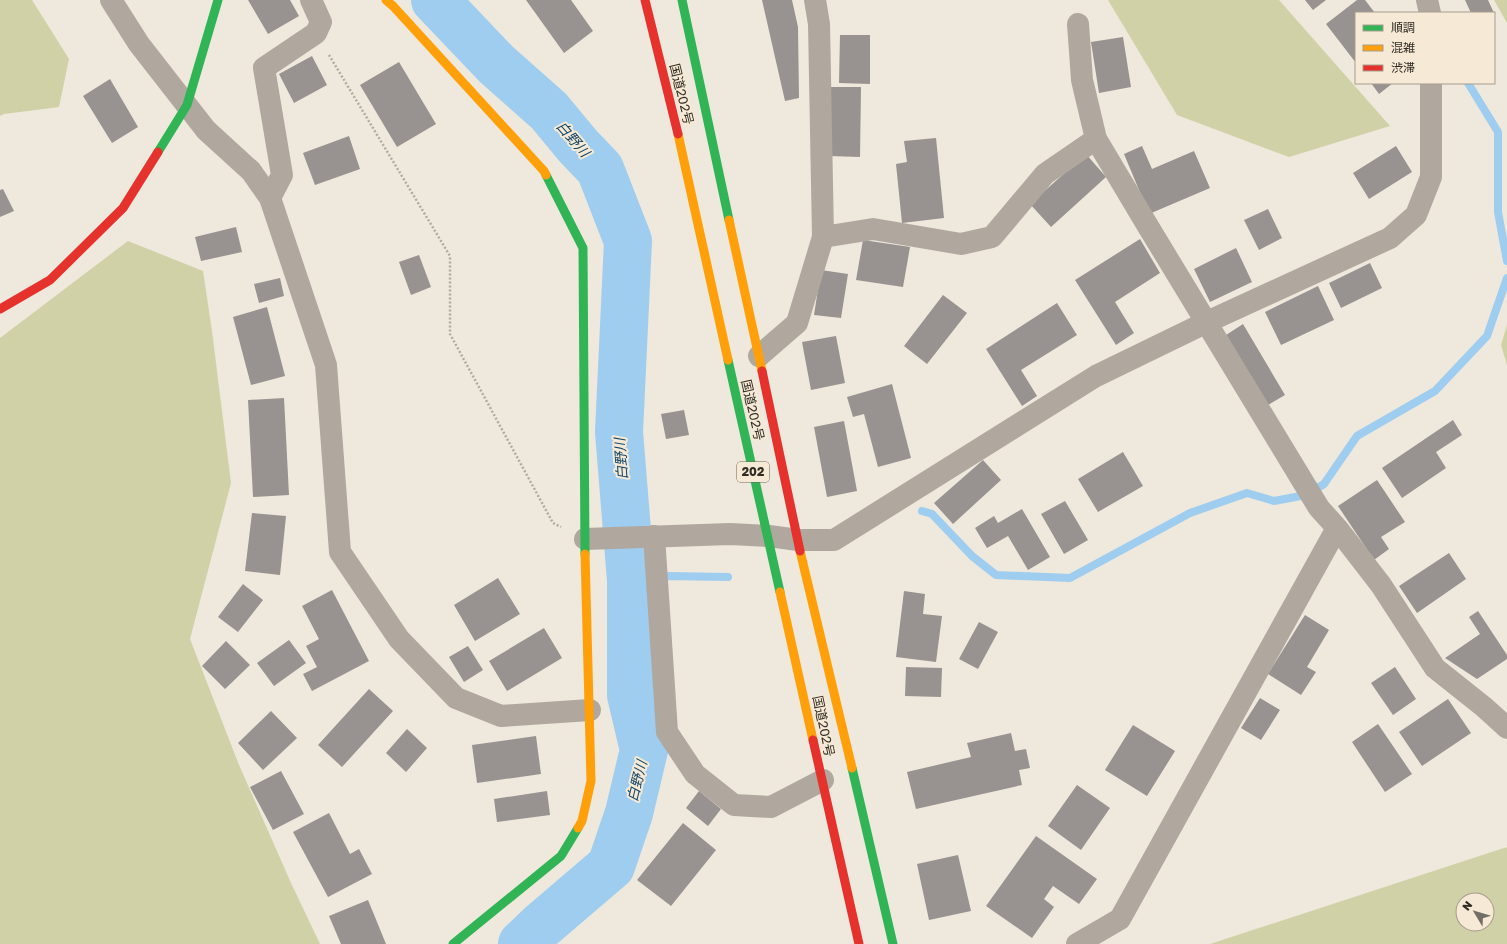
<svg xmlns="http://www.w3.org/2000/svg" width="1507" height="944" viewBox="0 0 1507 944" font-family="'Golos Text','Noto Sans JP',sans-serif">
<rect width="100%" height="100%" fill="#eee8dd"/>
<!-- green -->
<path fill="#d0d1a6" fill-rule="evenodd" d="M0,0H32L69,59L59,107L4,114L0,116Z
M1108,0H1279L1390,126L1289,157L1177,115Z
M1494,0H1507V23Z
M128,241L203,271L212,331L231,483L190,639L239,765L291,883L320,944H0V338Z
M1507,325V365L1501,345Z
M1507,847V944H1210ZM1463,900H1487V924H1463Z"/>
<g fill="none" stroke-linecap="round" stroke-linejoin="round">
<!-- stream -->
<path stroke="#9ecdef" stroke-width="8" d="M1468,83L1498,132V212L1507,261
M922,511L932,514L972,556L996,575L1070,578L1190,513L1247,493L1274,501L1306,495L1324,484L1357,436L1435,391L1487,336L1507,278
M631,580L667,576L728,577"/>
<!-- river -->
<path stroke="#9ecdef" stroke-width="48" d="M435,0L496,64L549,111L578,146L600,169L628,241L619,432L631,580V695L644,750L629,813L611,866L542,925L522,944"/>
</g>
<!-- building -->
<path fill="#989290" d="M248,0H290L299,16L268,34Z
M526,0H571L593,31L564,53Z
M762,0H792L798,27L799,98L785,101Z
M1305,0H1326L1313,10Z
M1357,0H1365L1375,13H1356V63L1326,24Z
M1465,0H1488L1494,13H1471Z
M840,35H870V84L839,83Z
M1123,37L1131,87L1099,93L1091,42Z
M312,56L327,85L294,103L279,74Z
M399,62L436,124L397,147L360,85Z
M110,79L138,127L112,143L83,96Z
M1371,83H1393L1379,94Z
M831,87H861L860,157L829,156Z
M349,136L360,169L315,185L303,153Z
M936,138L944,218L902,223L896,164L907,162L904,141Z
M1142,146L1152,169L1194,151L1210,188L1149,214L1124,154Z
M1396,146L1412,172L1369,199L1353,173Z
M1086,154L1106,177L1051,227L1030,204Z
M3,189L14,211L0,217V190Z
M1268,209L1282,238L1259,250L1244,220Z
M236,227L242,252L201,261L195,237Z
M1140,239L1160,273L1115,302L1134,333L1116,345L1075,280Z
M863,240L910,247L903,287L856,280Z
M1236,248L1252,282L1210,302L1194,269Z
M419,255L431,287L411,295L399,262Z
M1370,263L1382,288L1341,308L1329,283Z
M821,270L848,274L841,318L814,315Z
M280,278L284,296L259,303L254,284Z
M1318,286L1334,320L1281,345L1265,312Z
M943,295L967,313L927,364L904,346Z
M1057,303L1077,335L1021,370L1037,396L1022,406L986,349Z
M267,307L285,376L251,385L233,317Z
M1243,324L1285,395L1268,405L1226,335Z
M836,336L845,383L811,390L802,342Z
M892,384L911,458L878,467L864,414L853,417L847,397Z
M284,398L289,495L253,497L248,400Z
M684,410L689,435L666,439L661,414Z
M1453,420L1462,435L1436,452L1446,468L1402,498L1382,468Z
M844,421L857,491L827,497L814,427Z
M1123,452L1143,486L1098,512L1078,479Z
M983,460L1001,480L953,524L934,503Z
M1377,480L1405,522L1381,537L1389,549L1374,560L1338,506Z
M1065,501L1088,540L1064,554L1041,514Z
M1022,509L1050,557L1028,570L1008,536L987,548L975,528L994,516L998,523Z
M252,513L286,516L280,575L245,571Z
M1449,553L1466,579L1417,613L1399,586Z
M498,578L520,614L475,641L454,605Z
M243,584L263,600L238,632L218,617Z
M332,590L369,661L312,691L303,674L317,667L306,646L319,639L302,606Z
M904,591L925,594L923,614L942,616L936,662L896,657Z
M1478,611L1507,655V659L1477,679L1445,658L1480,634L1469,617Z
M1305,615L1329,630L1307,667L1316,672L1301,695L1268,674Z
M979,622L998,632L978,669L959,659Z
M544,628L562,658L507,691L489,661Z
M289,640L306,663L274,686L257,663Z
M226,641L250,665L225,689L202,666Z
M468,646L483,670L464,682L449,657Z
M906,667L942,668L941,697L905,696Z
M1395,667L1416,699L1393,715L1371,683Z
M369,689L393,711L342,767L318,745Z
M1260,698L1280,710L1261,740L1241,728Z
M1448,699L1471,733L1422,766L1399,732Z
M271,711L297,738L263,770L238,743Z
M1378,724L1412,774L1385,792L1352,742Z
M1133,725L1175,751L1147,796L1105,770Z
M407,729L427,748L406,772L386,753Z
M1011,733L1015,751L1026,749L1030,768L1019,770L1022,785L916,809L907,772L971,757L967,743Z
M536,736L541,774L477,783L472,745Z
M281,771L304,814L273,830L250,787Z
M1077,785L1110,808L1081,850L1048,826Z
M547,791L550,815L497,822L494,799Z
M699,791L721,809L708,826L686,808Z
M329,813L350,854L359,849L372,874L328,897L293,832Z
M683,823L716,850L671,906L637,880Z
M1036,836L1097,879L1079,904L1053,886L1044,899L1054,907L1032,938L986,906Z
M958,855L971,911L929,920L917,864Z
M368,900L386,944H341L329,916Z"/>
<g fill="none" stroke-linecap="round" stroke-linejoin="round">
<!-- path -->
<path stroke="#b1aba2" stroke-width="2.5" stroke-dasharray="2 2" stroke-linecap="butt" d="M329,55L450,256V334L553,523L561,527"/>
<!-- street -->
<path stroke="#b0a89e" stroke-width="22" d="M111,0L139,44L206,130L251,171L270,198L326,365L340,552L399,639L456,698L501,716L590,710
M1427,0L1430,13
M1078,24L1082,80L1096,139L1146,223L1305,485L1319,508L1337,528L1381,585L1435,668L1484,707L1507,728
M270,198L282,175L264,68L316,33L321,22L311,0
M823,237L873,229L961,244L992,237L1045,174L1096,139
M759,356L797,323L823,237L819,24L815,0
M654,536L667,732L695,774L734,805L771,807L823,780
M585,539L730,534L769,536L798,540H834L1096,376L1207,322L1390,238L1416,215L1431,177V83
M1077,944L1120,919L1337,528"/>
<!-- fast -->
<path stroke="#30b455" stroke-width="9" d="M682,0L729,220
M158,152L187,105L218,0
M546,175L583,248L585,554
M728,360L780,592
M852,768L893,944
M453,944L561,856L578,828"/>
<!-- slow -->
<path stroke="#ff9f0a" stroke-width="9" d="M386,0L393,6L544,171L546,175
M678,134L728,360
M729,220L762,371
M800,551L852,768
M780,592L813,740
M578,828L582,821L591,781L585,554"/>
<!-- jam -->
<path stroke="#e5322d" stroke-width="9" d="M645,0L678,134
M0,309L50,280L123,208L158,152
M762,371L800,551
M813,740L859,944"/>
</g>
<g text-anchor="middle" stroke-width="4" stroke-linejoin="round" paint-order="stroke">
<!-- shield labels -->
<rect fill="#f6e9d5" stroke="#6c6559" stroke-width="1" x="737" y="462" width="32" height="20" rx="3"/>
<g font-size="12" font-weight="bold" fill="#312c24">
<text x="753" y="476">202</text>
</g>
<!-- street labels -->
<g font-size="13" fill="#312c24" stroke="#f6e9d5">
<text transform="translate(682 94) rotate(76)" y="5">国道202号</text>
<text transform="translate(753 410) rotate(77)" y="5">国道202号</text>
<text transform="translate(824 726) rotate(78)" y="5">国道202号</text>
</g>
<!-- water labels -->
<g font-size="14" font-style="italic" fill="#114669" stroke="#f6e9d5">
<text transform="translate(573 139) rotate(49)" y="5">白野川</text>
<text transform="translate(621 459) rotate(-94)" y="5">白野川</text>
<text transform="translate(637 781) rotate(-76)" y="5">白野川</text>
</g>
</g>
<!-- legend -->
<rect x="1355" y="12" width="140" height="72" fill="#f6e9d5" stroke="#a79d8e"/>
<rect x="1363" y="25" width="20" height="6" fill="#30b455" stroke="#a79d8e"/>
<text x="1391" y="32" font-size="12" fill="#312c24">順調</text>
<rect x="1363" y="45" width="20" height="6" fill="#ff9f0a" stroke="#a79d8e"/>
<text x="1391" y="52" font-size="12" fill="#312c24">混雑</text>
<rect x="1363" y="65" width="20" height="6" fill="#e5322d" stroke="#a79d8e"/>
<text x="1391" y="72" font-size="12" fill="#312c24">渋滞</text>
<!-- north arrow -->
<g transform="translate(1475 912) rotate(308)"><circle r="19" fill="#f6e9d5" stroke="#a79d8e"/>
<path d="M0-3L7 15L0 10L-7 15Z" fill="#736e65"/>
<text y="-6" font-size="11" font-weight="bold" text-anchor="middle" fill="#312c24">N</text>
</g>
</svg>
